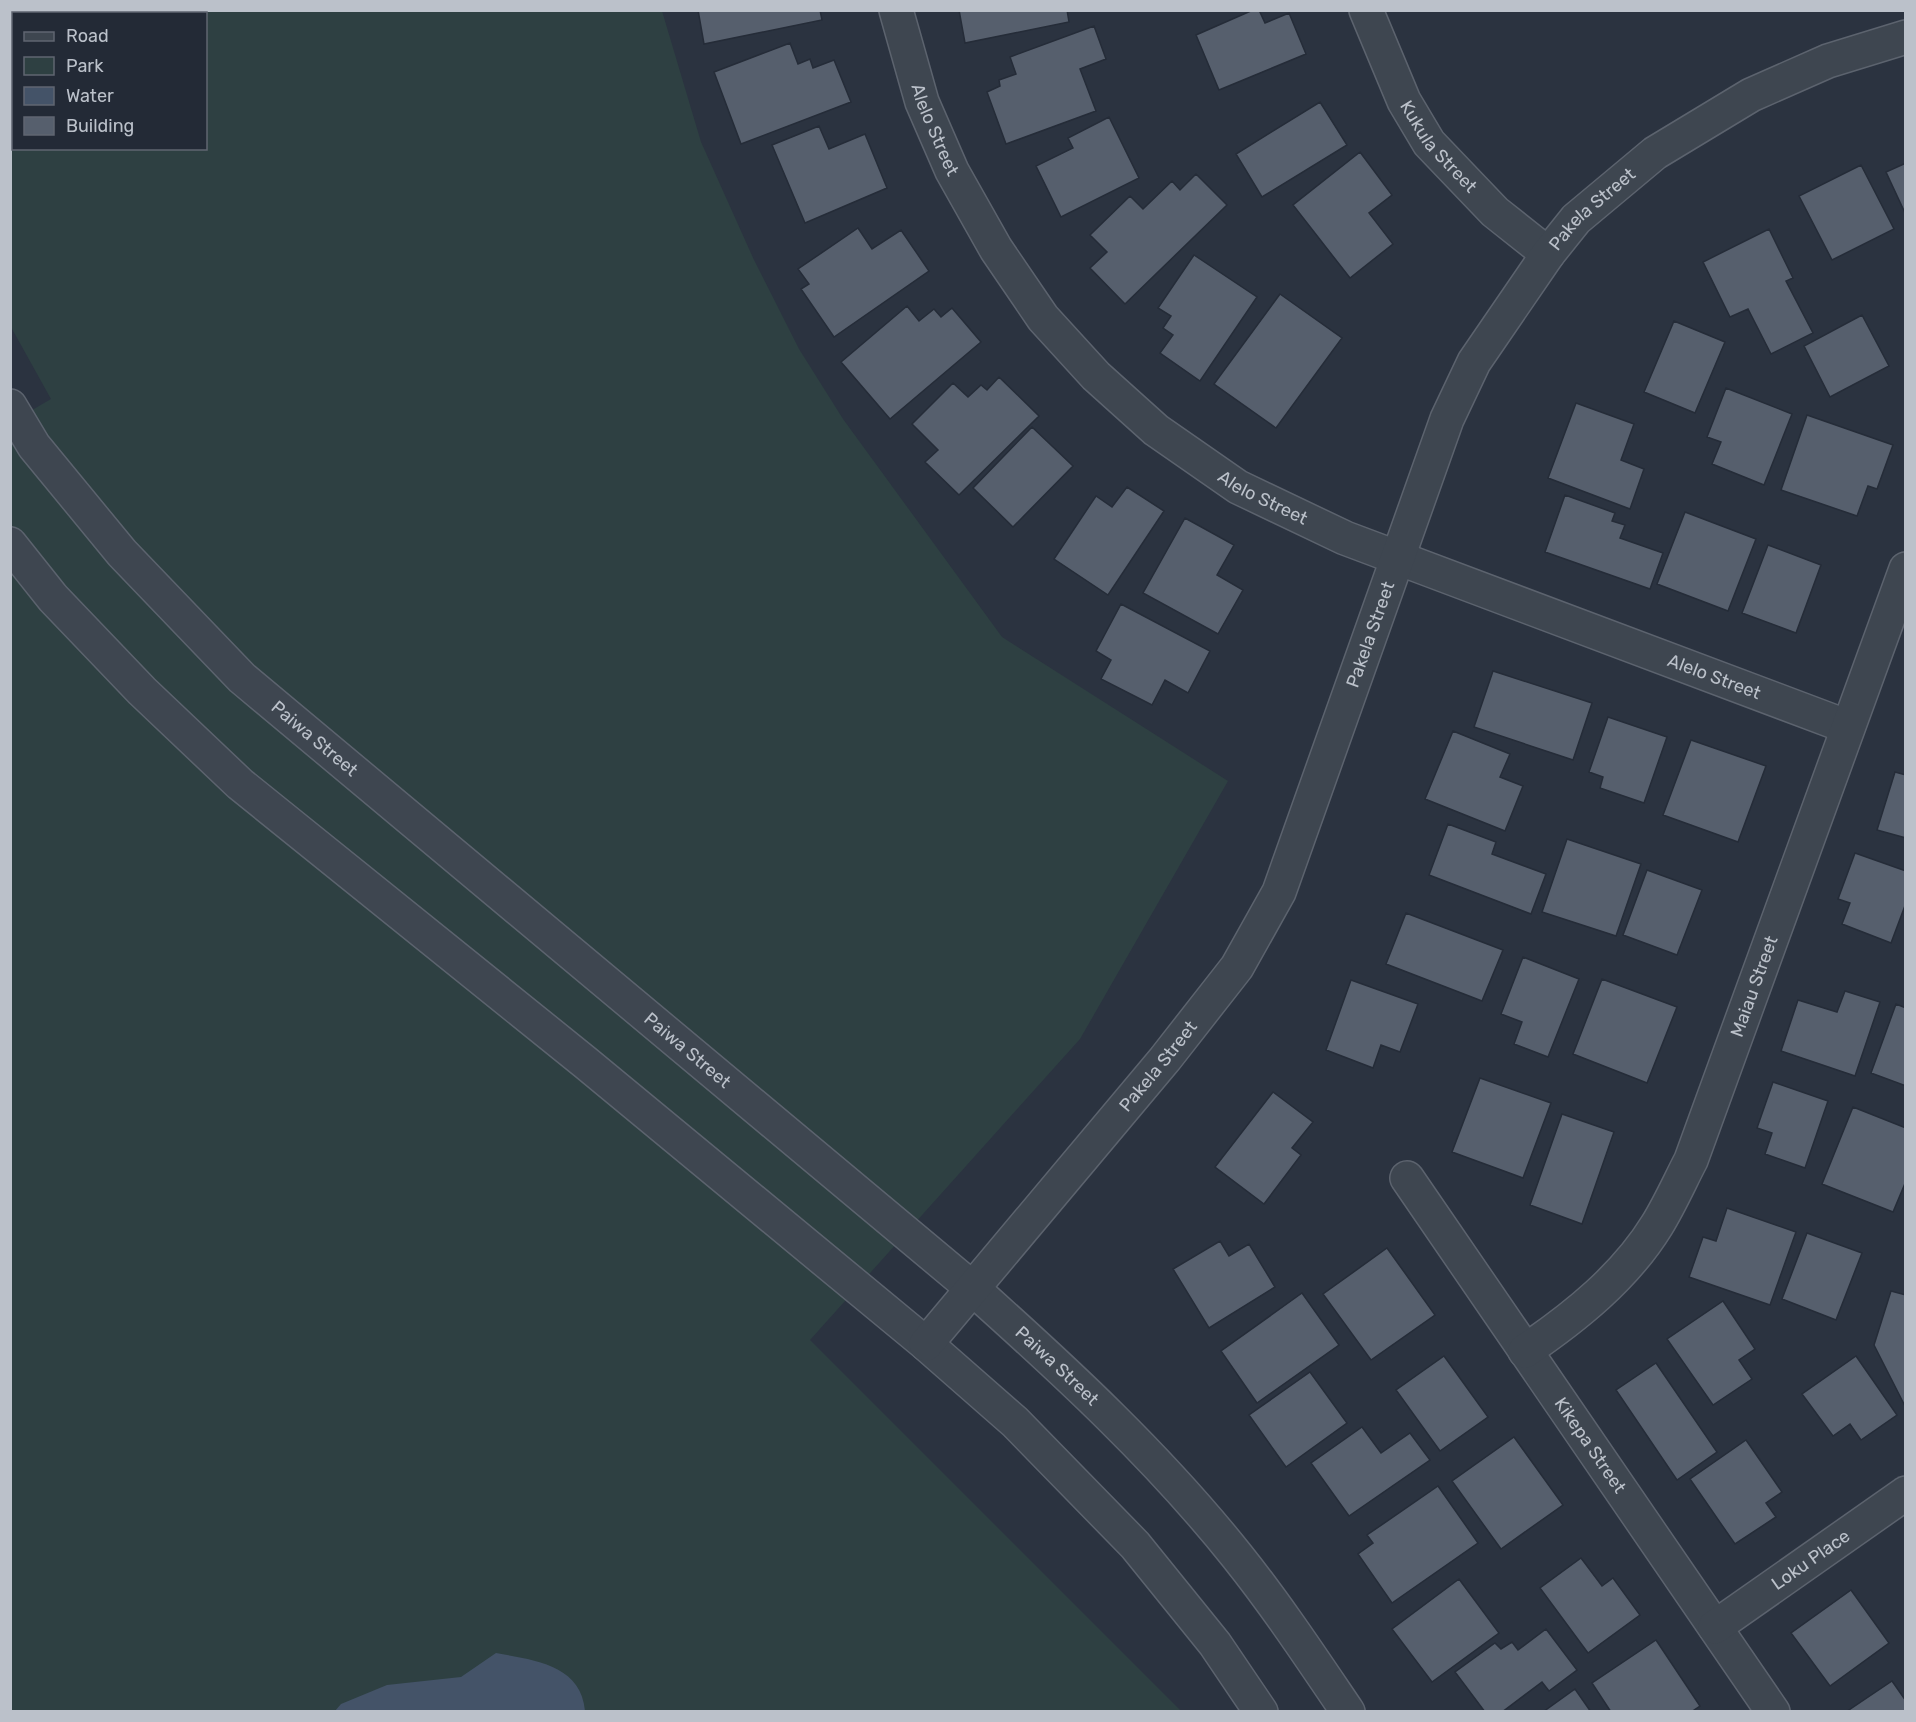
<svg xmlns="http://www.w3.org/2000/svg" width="1916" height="1722" viewBox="0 0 1916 1722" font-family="Rubik,sans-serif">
<rect width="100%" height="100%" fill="#2b3340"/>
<!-- green -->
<path fill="#2e4042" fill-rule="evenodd" d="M11,11H662L701,142L754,260L799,349L843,419L1002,637L1228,781L1080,1039L810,1340L1181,1711H11L10,423L51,399L11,327ZM14,14H206V148H14Z"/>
<!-- water -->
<path fill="#445368" d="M496,1653C533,1660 581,1664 585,1711H335L341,1704L387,1685L461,1677Z"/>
<!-- building -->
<path fill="#565f6d" stroke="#252c38" stroke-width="1.5" d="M698,10H820L822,20L704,44Z
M959,10H1067L1069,22L965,43Z
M1253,10H1259L1265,23L1289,13L1306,54L1219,90L1196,35Z
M1094,26L1106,59L1080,69L1096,111L1006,144L987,92L1000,86L999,80L1016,74L1010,57Z
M790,43L798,64L810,59L813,68L834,60L851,102L741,144L714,72Z
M1320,102L1347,145L1262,197L1236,154Z
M1109,117L1139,178L1061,217L1036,166L1073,148L1068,138Z
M819,126L829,149L865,134L887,188L805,223L772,145Z
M1360,152L1392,195L1369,213L1393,244L1350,278L1293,205Z
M1906,163V215L1886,172Z
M1861,165L1894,229L1832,260L1799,196Z
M1196,174L1227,205L1125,304L1090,268L1107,252L1090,235L1130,196L1143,209L1172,181L1180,190Z
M858,228L872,249L901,230L929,271L834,337L801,289L809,284L798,269Z
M1769,229L1793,278L1786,281L1813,333L1771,354L1748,309L1730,317L1703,262Z
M1194,255L1257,297L1200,381L1160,353L1173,335L1163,328L1171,316L1158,308Z
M1280,294L1342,338L1276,428L1214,384Z
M907,306L919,321L934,309L941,317L952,308L981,342L890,419L841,362Z
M1862,315L1889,366L1830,397L1804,346Z
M1674,321L1725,342L1695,413L1644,392Z
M999,377L1039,416L959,495L925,462L938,450L912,424L953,383L968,397L981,385L987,390Z
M1726,388L1792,414L1764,485L1712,464L1721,442L1707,437Z
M1576,403L1634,424L1621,460L1644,469L1630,509L1548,478Z
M1807,415L1893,445L1877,489L1868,486L1857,516L1781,490Z
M1032,427L1073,466L1013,527L973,488Z
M1127,487L1164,511L1108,595L1054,559L1096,496L1112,507Z
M1565,495L1615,513L1612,521L1625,525L1620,538L1663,553L1650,589L1545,552Z
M1685,512L1756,539L1728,611L1657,584Z
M1185,518L1234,545L1217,575L1243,590L1218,634L1143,593Z
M1768,545L1821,565L1796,633L1742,613Z
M1121,604L1210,651L1188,693L1165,680L1152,705L1101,679L1111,660L1096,651Z
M1493,671L1592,703L1573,760L1474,727Z
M1608,717L1667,737L1644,803L1600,788L1603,777L1589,772Z
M1453,731L1510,754L1500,777L1523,786L1505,831L1425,799Z
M1691,740L1766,766L1738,842L1663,815Z
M1895,772L1906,775V838L1877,830Z
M1448,824L1496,842L1492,854L1546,874L1531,914L1429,875Z
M1567,839L1641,864L1616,936L1542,912Z
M1855,853L1906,871V903L1891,943L1842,924L1850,903L1838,899Z
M1647,870L1702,890L1677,955L1623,935Z
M1406,913L1503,950L1482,1001L1386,964Z
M1523,957L1579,979L1548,1057L1514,1044L1522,1022L1501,1014Z
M1602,979L1677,1007L1647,1083L1573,1054Z
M1351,980L1418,1004L1400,1052L1381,1045L1373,1068L1326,1050Z
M1845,991L1880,1002L1855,1076L1781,1051L1798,1000L1837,1012Z
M1896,1004L1906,1008V1086L1871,1073Z
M1480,1078L1551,1103L1523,1178L1452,1152Z
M1773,1082L1828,1101L1805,1168L1765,1154L1772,1133L1757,1128Z
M1273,1092L1313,1122L1292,1148L1301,1155L1264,1204L1215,1167Z
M1853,1107L1906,1128V1181L1893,1212L1822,1184Z
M1562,1114L1614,1132L1582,1224L1530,1205Z
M1727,1208L1796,1232L1770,1305L1689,1277L1703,1237L1716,1241Z
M1807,1233L1862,1253L1836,1320L1782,1299Z
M1220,1241L1229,1256L1249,1244L1275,1287L1209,1328L1173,1269Z
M1387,1248L1435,1315L1371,1360L1323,1294Z
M1891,1291L1906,1295V1408L1874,1345Z
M1302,1293L1339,1345L1257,1403L1221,1351Z
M1723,1301L1755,1349L1739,1360L1752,1379L1713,1405L1667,1339Z
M1444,1356L1488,1417L1440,1451L1396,1390Z
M1856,1356L1897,1415L1861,1440L1850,1424L1833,1436L1802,1394Z
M1656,1363L1717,1452L1677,1480L1616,1390Z
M1310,1372L1347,1423L1286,1467L1249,1415Z
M1362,1427L1381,1453L1410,1433L1430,1460L1349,1516L1311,1463Z
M1514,1437L1563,1505L1501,1549L1452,1481Z
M1746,1440L1782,1492L1766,1503L1776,1517L1735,1544L1690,1479Z
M1438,1486L1478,1543L1392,1603L1358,1554L1373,1543L1367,1535Z
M1581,1558L1602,1586L1613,1578L1640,1615L1588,1653L1540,1588Z
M1459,1579L1499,1633L1432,1682L1392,1629Z
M1851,1590L1889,1643L1830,1686L1791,1633Z
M1546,1629L1577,1670L1549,1691L1542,1682L1502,1712H1485L1455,1672L1495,1643L1501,1649L1512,1642L1518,1650Z
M1656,1640L1700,1706L1691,1712H1611L1592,1683Z
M1892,1681L1906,1701V1712H1846Z
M1575,1689L1591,1712H1543Z"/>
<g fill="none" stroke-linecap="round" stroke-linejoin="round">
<defs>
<g id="minor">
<path id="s1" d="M896,10L922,102L952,171L996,249L1043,318L1096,376L1156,430L1238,487L1345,538L1848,727"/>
<path id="s2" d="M1366,10L1404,101L1429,143L1495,212L1548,254"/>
<path id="s3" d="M10,406L34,446L122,553L242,678L972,1288C1066,1372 1159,1458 1237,1556C1277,1606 1312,1659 1348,1712"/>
<path d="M10,544L53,598L142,691L240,784L586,1063L926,1344L1015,1422L1135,1545L1215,1644L1261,1712"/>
<path id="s4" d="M1407,1178L1773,1712"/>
<path id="s5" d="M926,1344L1165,1059L1237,967L1279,892L1447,419L1474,362L1548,254L1576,219L1655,153L1751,95L1828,61L1906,37"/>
<path id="s6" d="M1525,1351C1575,1317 1625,1277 1657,1225C1670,1204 1680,1181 1691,1160L1906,569"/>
<path id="s7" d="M1715,1627L1906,1493"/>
</g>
</defs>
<!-- minor casing -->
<use href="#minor" stroke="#5c636e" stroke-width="36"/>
<!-- minor -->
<use href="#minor" stroke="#3e4650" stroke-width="33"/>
</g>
<g text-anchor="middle" stroke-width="6" stroke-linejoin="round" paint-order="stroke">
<!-- street labels -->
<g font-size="18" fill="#bbc1ca" stroke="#232a36">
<text dy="6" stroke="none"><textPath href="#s1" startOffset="126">Alelo Street</textPath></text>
<text dy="6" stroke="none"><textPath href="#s2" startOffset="156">Kukula Street</textPath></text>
<text dy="6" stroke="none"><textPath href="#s5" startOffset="1334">Pakela Street</textPath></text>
<text dy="6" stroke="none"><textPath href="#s1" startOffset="630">Alelo Street</textPath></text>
<text dy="6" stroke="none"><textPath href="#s5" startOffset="848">Pakela Street</textPath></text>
<text dy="6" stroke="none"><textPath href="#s1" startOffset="1116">Alelo Street</textPath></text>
<text dy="6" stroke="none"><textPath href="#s3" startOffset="453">Paiwa Street</textPath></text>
<text dy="6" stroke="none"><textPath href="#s6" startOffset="442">Maiau Street</textPath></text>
<text dy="6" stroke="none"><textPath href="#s3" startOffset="939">Paiwa Street</textPath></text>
<text dy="6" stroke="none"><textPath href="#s5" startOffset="362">Pakela Street</textPath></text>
<text dy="6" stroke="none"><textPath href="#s3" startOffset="1425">Paiwa Street</textPath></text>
<text dy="6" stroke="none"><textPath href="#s4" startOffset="324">Kikepa Street</textPath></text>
<text dy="6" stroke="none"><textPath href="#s7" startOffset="117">Loku Place</textPath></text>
</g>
</g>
<!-- border -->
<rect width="1916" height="1722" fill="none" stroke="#bbc1ca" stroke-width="24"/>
<!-- legend -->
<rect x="12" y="12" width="195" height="138" fill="#232a36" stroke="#606671" stroke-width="1.5"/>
<rect x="24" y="32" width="30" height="9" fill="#3e4650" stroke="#606671" stroke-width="1.5"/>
<text x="66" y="42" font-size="18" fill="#bbc1ca">Road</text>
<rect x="24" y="57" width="30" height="18" fill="#2e4042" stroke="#606671" stroke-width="1.5"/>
<text x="66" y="72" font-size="18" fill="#bbc1ca">Park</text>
<rect x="24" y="87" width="30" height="18" fill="#445368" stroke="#606671" stroke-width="1.5"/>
<text x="66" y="102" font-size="18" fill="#bbc1ca">Water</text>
<rect x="24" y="117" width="30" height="18" fill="#565f6d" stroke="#606671" stroke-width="1.5"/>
<text x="66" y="132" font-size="18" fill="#bbc1ca">Building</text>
</svg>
